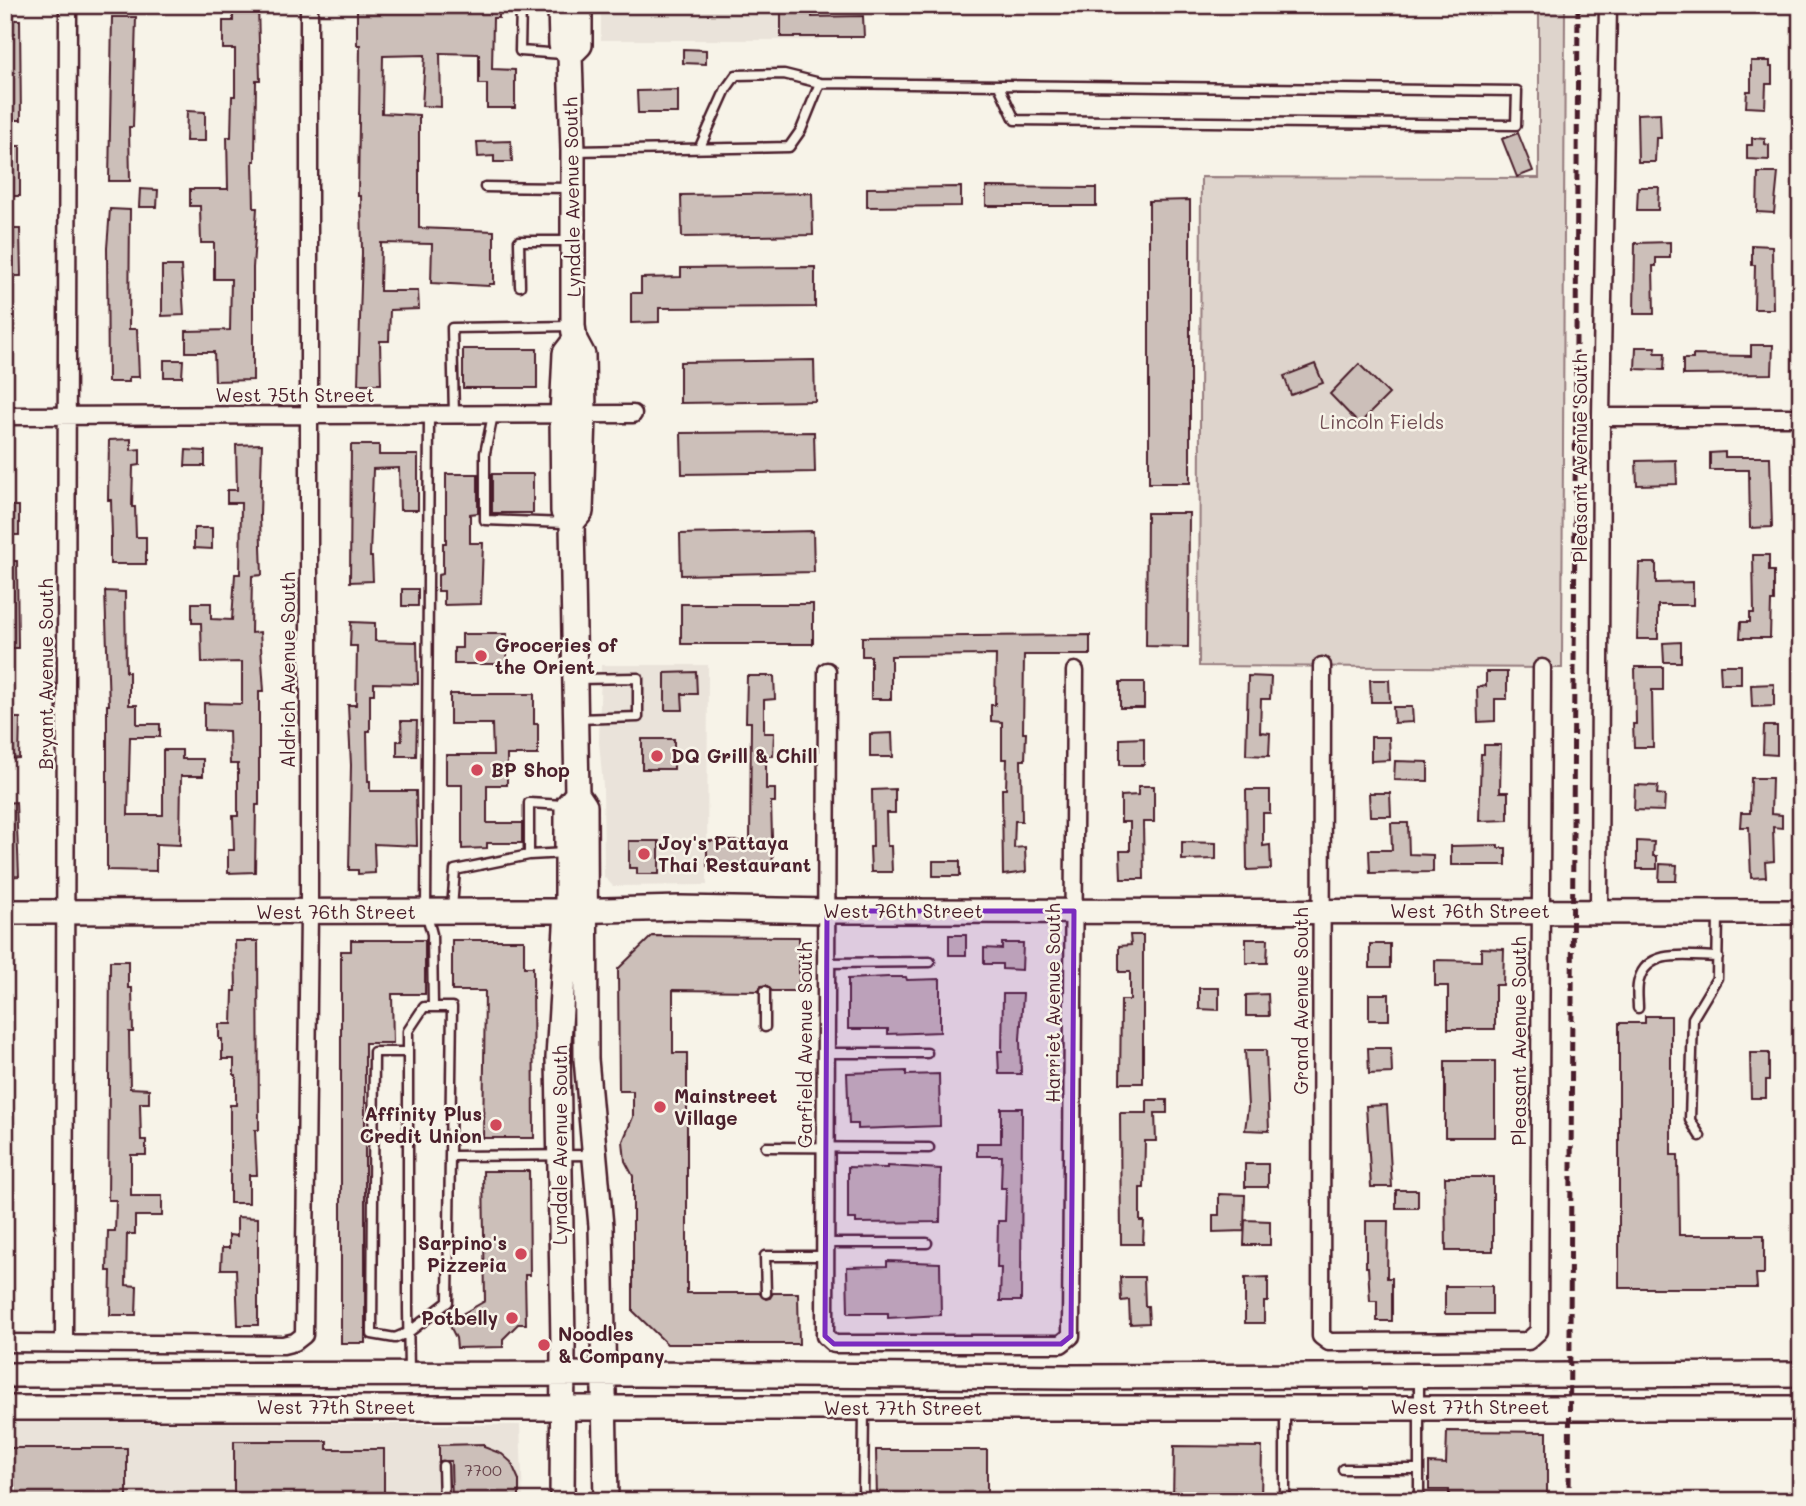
<svg xmlns="http://www.w3.org/2000/svg" width="1806" height="1506" viewBox="0 0 1806 1506" font-family="Mali,sans-serif">
<rect width="100%" height="100%" fill="#f7f3e8"/>
<filter id="ink" filterUnits="userSpaceOnUse"><feTurbulence type="fractalNoise" baseFrequency=".0143" numOctaves="2"/><feDisplacementMap in="SourceGraphic" scale="14" xChannelSelector="R" yChannelSelector="G"/><feConvolveMatrix kernelMatrix="1 2 1 2 8 2 1 2 1" color-interpolation-filters="sRGB"/></filter>
<g filter="url(#ink)">
<!-- built -->
<path fill="#eae3da" d="M601,5H820L819,40H601Z
M601,665H708L707,885L613,886L604,877L603,786L599,742Z
M5,1421L520,1425L523,1501H5Z"/>
<!-- green -->
<path fill="#ded4cc" stroke="#947a7c" stroke-width="2" d="M1544,5H1565L1562,668L1199,666L1201,177L1539,178V8Z"/>
<!-- building -->
<path fill="#ccbfb9" stroke="#4a1f2b" stroke-width="2" d="M233,5H258L260,80H256L255,161H253L254,208H257L253,268V380L215,381L214,352H186V331L230,330L231,279H214V243H201L200,206H190V189H228L227,137H231L232,96H235V49H223V21H233Z
M357,5H499V18H493L492,69L515,70V108H487V84H479V54L440,53L441,107L422,106L425,55L383,56L382,113L419,115V228L494,231V284H489V286L431,283L432,244L381,243L380,291H418L419,309L390,310L389,341H380L381,384H358L362,253L361,196H358L360,45H357Z
M781,5H812V17L863,16L864,37H781Z
M112,17H136L133,127H129L130,181H109Z
M5,20H20L21,120H5Z
M683,49L706,50V64L683,63Z
M1751,61H1770V67H1772V84H1766L1765,108L1746,107L1747,91H1751Z
M678,90V113H638L637,91Z
M187,111L205,112V141H186Z
M1660,113L1661,138H1656L1655,162H1638L1637,114Z
M1518,133L1533,171L1517,177L1502,139Z
M1752,138L1765,139V144L1769,145V160L1747,159V145H1752Z
M511,141L512,162H494V156L478,157L477,142Z
M5,146H20V196H5Z
M1758,173H1778L1774,213L1757,212Z
M961,187V206L867,207V188Z
M986,187L1096,188V206H986Z
M1638,187H1659L1658,210H1637Z
M140,189L158,190L157,207H139Z
M812,193L813,235L682,237L681,195Z
M1190,200V483H1149V201Z
M110,209L130,210L129,329H137L139,377H129V382H108L107,248Z
M5,229H20L21,276H5Z
M1670,242V258H1656V266H1653L1654,314H1634L1635,243Z
M1752,245L1772,246L1773,309H1754L1755,265H1752Z
M162,266H181L184,315L162,316Z
M815,267V307L659,308V322L631,323V293H641V278L681,277V268Z
M1751,345H1773L1772,374L1683,375V359H1693V355L1751,356Z
M1636,347H1656L1655,353H1665L1664,370L1635,369Z
M463,349H537V388H463Z
M164,360H183L182,377H164Z
M814,360L815,401L680,403V362Z
M1315,364L1323,383L1291,395L1284,376Z
M1359,364L1389,394L1359,424L1330,394Z
M814,432L815,472L682,474L681,433Z
M131,439V450L140,449V465L133,466L132,507H135L136,537H146V564H110V537H112L111,500H108L109,440Z
M262,444L260,516L262,575L252,576L251,633L260,632L264,691H259V805H256L255,872L228,873V850H234L233,816H238V764H230L229,731L204,730V703L242,704V662L202,663L201,623H192V603H211V619L232,620L235,574H240L241,503H227V490H237L236,445Z
M351,445H379V455H418V510H400L399,468L373,469L370,557H372L373,581L350,582Z
M186,450L205,451V466H185Z
M1725,452V457H1770L1772,527L1750,528L1749,470H1710V453Z
M1676,460L1677,484L1637,485L1636,461Z
M446,474H478V513L470,514V543H483L481,604L444,605V591H438V575L443,574V543H446Z
M492,474H533V513H492Z
M5,506H19V535H5Z
M1147,513H1189L1188,647L1146,646Z
M194,528H212V549L194,548Z
M813,531L814,572L681,575L680,534Z
M1753,555H1769V571H1774V601H1771L1770,638H1740L1741,622H1750V613H1754Z
M5,561H17L18,648H5Z
M1639,563H1656V583L1693,582V605H1658V639H1637Z
M402,589H418V606H402Z
M105,591L125,592L126,672H129V705H137V724H160V737H130L128,815H163V750H182V759H203V776H181L180,845L156,844V871L107,870V705H109Z
M681,604H813V644H681Z
M351,622L375,623V641L417,642L418,684L374,683V694H370V731H367L368,781H370V791H416L417,846L374,844L375,873L358,874V870H349L351,765L348,705H356L357,646H350Z
M462,634H507V664H454V648H462Z
M1090,635V655H1024L1023,733H1026L1025,760H1021L1022,821H1015L1014,848L1025,847L1026,872L1003,875L1002,789H1006L1007,759H1002V722L991,721V705H995L996,655L891,656V699H871V656H862V637Z
M1681,642V662H1664L1663,643Z
M1720,665H1741V684H1721Z
M1635,667H1663V690H1652L1653,747H1634L1633,724H1636Z
M696,672L697,694H682L683,710H665V673Z
M1486,672H1507V699H1495V721L1478,722L1477,687L1486,686Z
M747,676H774L775,699L764,700V733H774L773,756H766V789H775V802H771L773,871L739,870V866H707V841H750L751,722H746Z
M1248,676L1271,677L1270,699H1261L1260,732L1270,733L1269,756L1246,755Z
M1370,680H1389L1390,702H1371Z
M1120,682H1144V708H1120Z
M1774,684V706L1752,707L1751,685Z
M450,694H534V724H538V755H507V785H487V823H522V843H487V848L462,849V785H446V755H493L492,724H450Z
M1393,707H1412L1413,722L1394,723Z
M5,718H20L19,758L5,759Z
M401,721H417L416,756H397V741H402Z
M1764,726H1777V755L1763,754Z
M892,733L893,757H870V734Z
M1371,737H1389L1390,760L1371,761Z
M1144,738V765H1120V739Z
M642,739H674V769H642Z
M1484,745H1501L1500,792H1508V820L1479,821L1481,754H1484Z
M1395,761L1428,762V781L1394,780Z
M1751,778H1772L1771,814L1782,815V828L1773,827L1774,861L1765,862L1766,877L1751,878L1749,827H1740L1741,813H1750Z
M1635,785L1658,786L1657,794L1665,795L1664,811L1634,810Z
M1138,786H1154V822H1143L1144,879H1121L1120,851H1130V822H1121V796L1138,795Z
M895,789V813H886L887,846H891L892,872H871L870,847H873L872,790Z
M1246,790H1270V813H1263V846L1270,845L1271,869L1247,870Z
M1369,793H1390L1391,816H1370Z
M16,802L19,876L5,877V803Z
M1391,823H1408L1409,854L1433,855V872L1370,873L1369,850H1392Z
M629,841H659V874H637V868H629Z
M1637,841L1654,842L1653,856H1657V869H1637Z
M1182,842L1216,843V859L1182,860Z
M1498,845V848H1506V865H1451V846Z
M933,861H960V876H933Z
M1660,864L1677,865L1676,881H1659Z
M949,935H966V955H949Z
M1130,935H1143V1083H1120L1121,1000H1130V972H1119V946L1131,945Z
M652,936L799,937V991H772L766,985L761,986L759,991L673,990V1053H687V1293H759L766,1299L770,1298L773,1293H798L799,1344H667L633,1311V1176L625,1161L623,1141L633,1117V1091H619L618,969Z
M1246,939H1268L1267,963H1246Z
M351,940H425V994H392L393,1043H365V1343H341V951H351Z
M452,940H524V967H533L534,1138H483L485,991H452Z
M235,941H258L259,1130H255L257,1175H249V1203H230V1105H236V1075H234V1059H222V1039H219V1024H232L233,991H236Z
M1002,943H1023L1022,970L1002,969V964H984V948L1002,949Z
M1370,944H1390V968H1370Z
M1481,948L1504,949L1503,985H1495V1029H1448V986H1435V960L1481,961Z
M110,961H128V988H132L133,1032H129L130,1088L149,1089V1103H140L141,1140H146V1155H131V1196H162V1216H135V1234H127L126,1285L137,1286L136,1315H110L111,1271H107L108,1231H115L116,1200H108Z
M888,977H906L907,980L940,979V1032L888,1034V1029H848V979Z
M1199,988H1219V1010L1199,1009Z
M1003,994H1023L1020,1039L1021,1074H999L998,1051H1002Z
M1268,994L1269,1016H1246V995Z
M1369,994H1389V1020H1369Z
M1645,1016H1671V1155H1678L1679,1235H1764V1274H1756L1757,1288H1619V1023H1645Z
M1368,1048H1391L1392,1073L1369,1074Z
M1245,1050H1266L1269,1131L1245,1130L1248,1107Z
M1750,1053H1769V1080H1766V1098H1751Z
M1445,1061H1495V1137H1445Z
M906,1071V1075L939,1074L940,1126L858,1129V1124H849L847,1073Z
M1147,1100H1167V1113H1155L1156,1141H1145L1144,1188H1140V1221H1144L1143,1244H1121L1120,1113H1147Z
M1387,1105L1392,1187H1371L1366,1106Z
M1001,1108H1022L1021,1301H1000L1001,1268H997L998,1221H1005L1006,1188H1001L1002,1156H977V1143H1001Z
M1245,1164H1268V1187H1245Z
M887,1166L941,1169L940,1222L856,1223V1219H848V1167L887,1168Z
M483,1171H529L530,1275H525L526,1324H518L503,1339V1347L457,1348L456,1338L448,1322L485,1301Z
M1445,1177H1493V1251H1446Z
M1396,1190H1418V1208H1396Z
M1219,1194L1245,1195L1244,1231L1213,1232V1215H1219Z
M237,1217L258,1218V1325H238L236,1269H221L222,1248H229V1235L237,1236Z
M1245,1220L1270,1221V1245H1244Z
M1366,1221H1388L1387,1278H1392V1321H1377V1301H1370L1368,1267H1366Z
M887,1261L940,1263L941,1315L888,1318V1313H848L847,1267L887,1266Z
M1120,1277H1144L1145,1306H1148L1149,1323L1130,1324L1129,1300L1121,1301Z
M1268,1277V1302H1264V1323H1245V1278Z
M1445,1286H1492V1314H1445Z
M1447,1431L1547,1432V1501H1449V1490H1429V1463L1446,1464Z
M234,1441H327V1449H384V1501H234Z
M484,1444V1447L502,1454L511,1462L519,1480V1501H452L451,1461H439V1445Z
M1174,1446L1262,1447L1261,1501H1173Z
M5,1448H127V1501H5Z
M876,1450H987V1501H877Z"/>
<g fill="none" stroke-linecap="round" stroke-linejoin="round">
<defs>
<path id="lane" d="M521,5L520,51L563,54
M700,147L726,89L736,75L784,74L820,83
M575,151L789,147L801,130L820,83L1517,91L1516,125L1015,120L999,86
M485,187L570,188
M520,286L519,241H569
M429,415L426,912L432,934L433,1007
M454,415L452,328L570,326
M493,415L485,453V520L565,523
M576,679L638,678V717L578,719
M564,805L529,803V855L566,853
M452,908L455,870L529,855
M826,963L930,962
M765,991V1027
M1638,1008C1638,999 1636,989 1639,980C1648,947 1691,957 1718,957
M408,1052H374L372,1334L395,1338L409,1332L448,1302L452,1007H424L408,1031V1309L409,1371
M826,1053H927
M1700,1136L1690,1120L1693,1018L1717,978L1718,915
M766,1147L929,1148
M451,1156L591,1155
M824,1243H927
M765,1256L766,1293
M767,1256H824
M1419,1377V1501
M1285,1410V1501
M443,1466L444,1501
M1343,1469H1419
M863,1501L864,1409"/>
<path id="street" d="M5,416L633,414
M1601,417H1801
M1322,666L1321,1336L1329,1342L1528,1341L1539,1331L1542,668
M827,671L825,1336L834,1344H1061L1071,1336L1075,671
M1599,912L1601,417L1608,5
M5,1343L283,1345L295,1342L304,1335L309,913V5
M64,1343L68,5"/>
<path id="secondary" d="M560,5L561,45L570,55L573,151V326L575,340L583,355L584,414L581,512L572,523L577,794L585,806L586,1059L601,1226L606,1501
M570,55L580,45V5
M572,523L563,512L562,415L565,353L575,340
M5,912L567,911L681,908L827,911L1801,912
M5,1375L639,1374L1072,1377L1801,1374
M5,1408H1801
M562,1501L563,1343L558,1058L567,911V806L577,794"/>
</defs>
<!-- lane casing -->
<use href="#lane" stroke="#4a1f2b" stroke-width="13"/>
<!-- street casing -->
<use href="#street" stroke="#4a1f2b" stroke-width="21"/>
<!-- secondary casing -->
<use href="#secondary" stroke="#4a1f2b" stroke-width="28"/>
<!-- lane -->
<use href="#lane" stroke="#f7f3e8" stroke-width="8"/>
<!-- street -->
<use href="#street" stroke="#f7f3e8" stroke-width="16"/>
<!-- secondary -->
<use href="#secondary" stroke="#f7f3e8" stroke-width="23"/>
<!-- rail -->
<path stroke="#4a1f2b" stroke-width="5" stroke-dasharray="10 5" stroke-linecap="butt" d="M1569,1501L1578,5"/>
</g>
</g>
<!-- marked area -->
<path fill="#7b2cbf" fill-opacity="0.2" stroke="#7b2cbf" stroke-width="5" stroke-linejoin="round" d="M827,911H1074L1071,1336L1061,1344H834L825,1336Z"/>
<!-- markers -->
<g fill="#d1495b" stroke="#f7f3e8" stroke-width="2.5">
<circle cx="481" cy="656" r="7"/>
<circle cx="657" cy="756" r="7"/>
<circle cx="477" cy="770" r="7"/>
<circle cx="644" cy="854" r="7"/>
<circle cx="660" cy="1107" r="7"/>
<circle cx="496" cy="1125" r="7"/>
<circle cx="521" cy="1254" r="7"/>
<circle cx="512" cy="1318" r="7"/>
<circle cx="544" cy="1345" r="7"/>
</g>
<g text-anchor="middle" stroke-width="5" stroke-linejoin="round" paint-order="stroke">
<!-- number labels -->
<g font-size="16" fill="#6a474e">
<text x="483" y="1476">7700</text>
</g>
<!-- street labels -->
<g font-size="19" fill="#4a1f2b" stroke="#f7f3e8">
<text transform="translate(572 197) rotate(-91)" y="7">Lyndale Avenue South</text>
<text x="295" y="402">West 75th Street</text>
<text transform="translate(1580 458) rotate(-90)" y="7">Pleasant Avenue South</text>
<text transform="translate(288 670) rotate(-90)" y="7">Aldrich Avenue South</text>
<text transform="translate(46 674) rotate(-90)" y="7">Bryant Avenue South</text>
<text x="903" y="918">West 76th Street</text>
<text x="1470" y="918">West 76th Street</text>
<text x="336" y="919">West 76th Street</text>
<text transform="translate(1301 1001) rotate(-90)" y="7">Grand Avenue South</text>
<text transform="translate(1053 1003) rotate(-90)" y="7">Harriet Avenue South</text>
<text transform="translate(1519 1041) rotate(-90)" y="7">Pleasant Avenue South</text>
<text transform="translate(805 1045) rotate(-90)" y="7">Garfield Avenue South</text>
<text transform="translate(560 1145) rotate(-90)" y="7">Lyndale Avenue South</text>
<text x="336" y="1414">West 77th Street</text>
<text x="1470" y="1414">West 77th Street</text>
<text x="903" y="1415">West 77th Street</text>
</g>
<!-- park labels -->
<g font-size="19" fill="#6f4c53" stroke="#f7f3e8">
<text x="1382" y="429">Lincoln Fields</text>
</g>
<!-- poi labels -->
<g font-size="19" font-weight="bold" fill="#4a1f2b" stroke="#f7f3e8" text-anchor="start">
<text x="495" y="652">Groceries of<tspan x="495" dy="22">the Orient</tspan></text>
<text x="671" y="763">DQ Grill &amp; Chill</text>
<text x="491" y="777">BP Shop</text>
<text x="658" y="850">Joy's Pattaya<tspan x="658" dy="22">Thai Restaurant</tspan></text>
<text x="674" y="1103">Mainstreet<tspan x="674" dy="22">Village</tspan></text>
<text x="482" y="1121" text-anchor="end">Affinity Plus<tspan x="482" dy="22">Credit Union</tspan></text>
<text x="507" y="1250" text-anchor="end">Sarpino's<tspan x="507" dy="22">Pizzeria</tspan></text>
<text x="498" y="1325" text-anchor="end">Potbelly</text>
<text x="558" y="1341">Noodles<tspan x="558" dy="22">&amp; Company</tspan></text>
</g>
</g>
<!-- margin -->
<rect width="1806" height="1506" fill="none" stroke="#f7f3e8" stroke-width="28"/>
<rect x="14" y="14" width="1778" height="1478" fill="none" stroke="#4a1f2b" stroke-width="2.5" filter="url(#ink)"/>
</svg>
